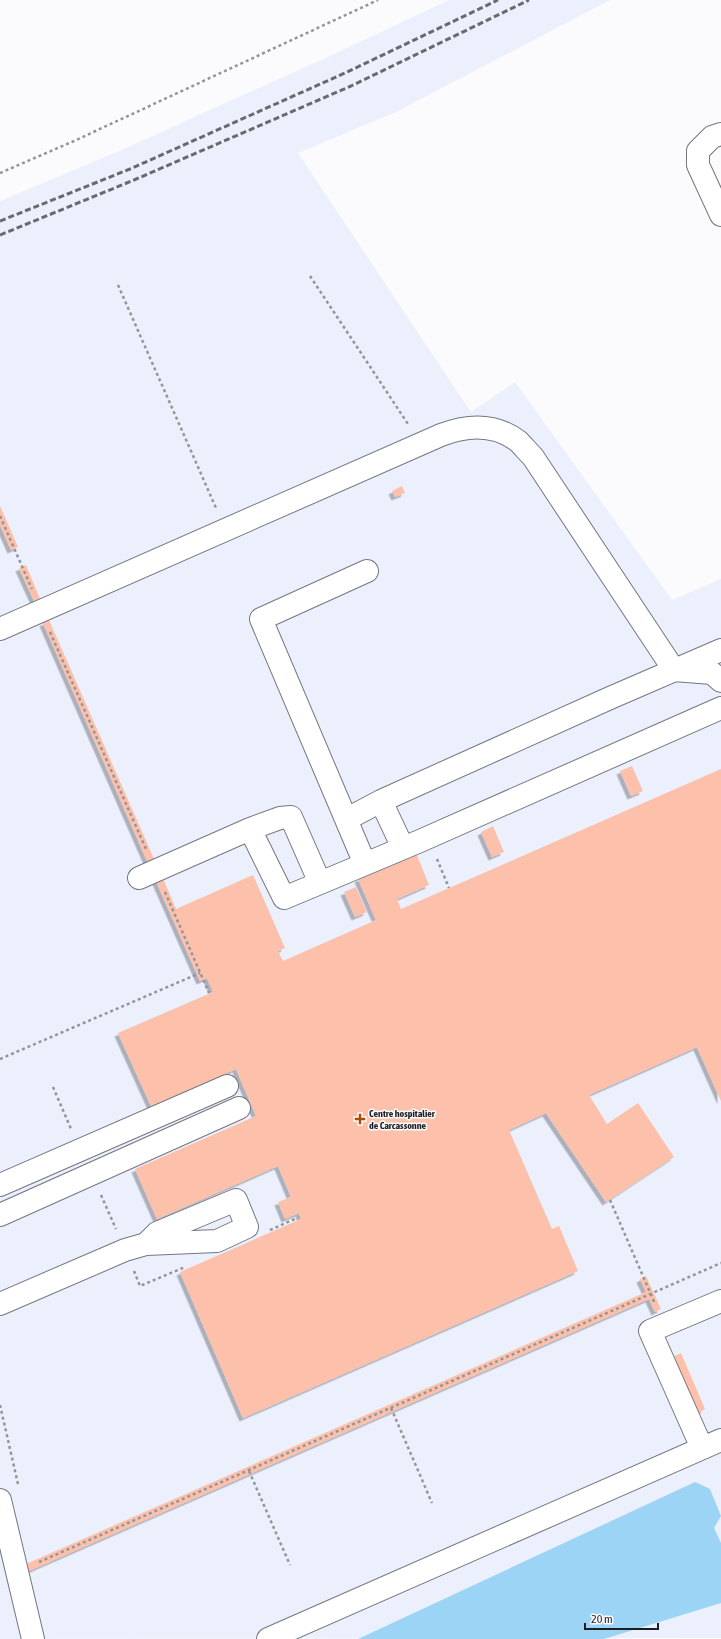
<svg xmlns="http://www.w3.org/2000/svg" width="721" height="1639" viewBox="0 0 721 1639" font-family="'Asap Condensed',sans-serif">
<defs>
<filter id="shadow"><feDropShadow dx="-3.5" dy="3.5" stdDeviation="0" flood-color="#0004"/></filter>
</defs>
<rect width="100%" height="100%" fill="#fbfbfd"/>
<!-- built -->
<path fill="#ecf0fd" d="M449,0H610L396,112L298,153L471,412L515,382L672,600L721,579V1638L0,1639V201L117,152L330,56Z"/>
<!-- water -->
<path fill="#9bd4f5" d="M695,1482L710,1489L721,1516L714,1528L721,1543V1603L604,1639H358Z"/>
<!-- building -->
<path fill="#fcc0ab" filter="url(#shadow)" d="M402,486L405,493L395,497L392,491Z
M0,506L18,547L11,550L0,525Z
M26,565L40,599L34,601L19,568Z
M49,620L154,859L147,861L43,623Z
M632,766L643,791L631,796L620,771Z
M721,769V1101L697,1047L589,1095L607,1124L638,1103L674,1157L606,1202L546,1113L509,1130L552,1229L559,1226L578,1271L243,1418L180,1272L301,1219L299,1213L285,1219L278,1202L291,1197L278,1166L157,1219L135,1169L256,1116L236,1069L151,1106L118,1033L213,992L207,978L200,981L155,879L162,876L176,909L253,875L285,948L278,951L283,961L376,920L358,879L416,853L429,885L397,899L401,909Z
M493,826L504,852L492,857L481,832Z
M356,887L367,912L355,917L344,892Z
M646,1276L661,1309L655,1312L649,1299L29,1571L26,1564L646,1292L640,1279Z
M681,1353L705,1409L699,1413L674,1356Z"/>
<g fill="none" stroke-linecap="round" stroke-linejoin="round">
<defs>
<path id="minor" d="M721,134L712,137L698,151V165L721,215
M0,629L441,435C467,425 494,423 518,441C523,446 528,452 533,457L674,670L712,673L721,681
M381,801L403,848
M347,819L381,801L610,698L721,650
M365,864L261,619L367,571
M139,878L250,829L280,818L291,817L320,883L284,898L250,829
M320,883L420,841L721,708
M0,1185L227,1086
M0,1215L239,1108
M0,1304L125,1250L146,1244L217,1241L247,1227L236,1200L157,1233L146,1244
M702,1448L650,1331L721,1301
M0,1500L33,1639
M268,1639L721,1440"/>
</defs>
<!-- minor casing -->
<use href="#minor" stroke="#74767f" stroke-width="24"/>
<!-- path -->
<path stroke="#959598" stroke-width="2.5" stroke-dasharray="3 3" stroke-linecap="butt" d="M0,173L74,141L378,0
M310,276L408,424
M118,285L216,508
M0,516L32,589
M50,632L146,849
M437,859L449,888
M165,892L209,993
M0,1059L200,973
M53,1087L71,1129
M101,1195L116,1229
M610,1200L655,1304
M270,1230L297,1218
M134,1271L140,1286L185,1267
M0,1405L18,1484
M391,1408L432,1503
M249,1471L290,1565
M39,1562L721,1263"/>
<!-- minor -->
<use href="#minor" stroke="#fff" stroke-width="22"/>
<!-- rail -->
<path stroke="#6a6a6d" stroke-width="3" stroke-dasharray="6 3" stroke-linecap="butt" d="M0,221L130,169L345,73L498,0
M0,235L134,180L351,86L529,0"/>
</g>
<!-- markers -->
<path fill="#ab4c00" stroke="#fbfbfd" stroke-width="1.5" d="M358 1113h4v4h4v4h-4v4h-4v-4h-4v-4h4z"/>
<g text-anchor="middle" stroke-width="3" stroke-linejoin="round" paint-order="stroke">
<!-- poi labels -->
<g font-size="10" font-weight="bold" fill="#1d1e21" stroke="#fbfbfd" text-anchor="start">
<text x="369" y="1117">Centre hospitalier<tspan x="369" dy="12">de Carcassonne</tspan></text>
</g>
</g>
<!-- scale -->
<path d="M585 1623v6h73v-6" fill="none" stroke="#1d1e21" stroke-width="2"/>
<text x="591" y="1623" font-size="12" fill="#1d1e21" stroke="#fbfbfd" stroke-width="3" paint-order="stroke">20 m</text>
</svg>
